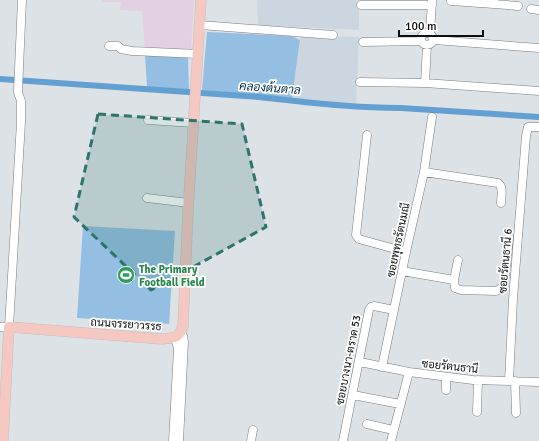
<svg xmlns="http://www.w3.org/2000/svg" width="539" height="441" viewBox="0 0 539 441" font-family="Signika,Sarabun,sans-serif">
<rect width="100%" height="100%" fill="#dde2e6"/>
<!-- commercial -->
<path fill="#e3d0e1" d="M102,0H194L191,51L145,50L142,11L120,10L121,2H102Z"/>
<!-- built -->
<path fill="#cbd6e0" d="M257,0H357L359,9V30L258,25Z
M301,36L359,37L356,104L292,98Z"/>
<!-- green -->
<path fill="#94bee2" d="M207,32L291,36L300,40L292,98L202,90Z
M145,54L188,56L189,90L147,87Z
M83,226L175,231L169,324L77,318Z"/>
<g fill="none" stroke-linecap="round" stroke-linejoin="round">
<!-- canal -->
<path stroke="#649fd2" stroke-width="6" d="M0,79L259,97C306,102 353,108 401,108L539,117"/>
<defs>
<path id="minor" d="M451,1L494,4V0
M494,4L518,6
M361,5H432
M531,9L539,10
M200,25L333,35
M421 39a6 6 0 1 1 12 0a6 6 0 1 1-12 0Z
M430,33L432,1
M434,40L539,48
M363,42L421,41
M109,46H118L121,49L132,51L198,54
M360,82L425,83L539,91
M425,83L427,46
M148,120L193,123
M367,135L356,235L359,239L406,252
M424,172L498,183C504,187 501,196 501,203
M147,198L189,203
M458,260L454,280L455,288L461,290L496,291C500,290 502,288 504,285L509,237
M402,271L454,280
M0,327H9L21,122V101C20,97 18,95 18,91L22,0
M360,362L409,372L473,380L539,382
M382,367L406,252L424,172L432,117
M446,377V390
M509,381L513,299L526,136L528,127H539
M515,381L516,413
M353,395L400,404
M477,412L478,380
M367,424L393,430
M173,441L178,349L175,337
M179,441L184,342L183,336L181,333
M251,441L253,430
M343,441L369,310L371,307L374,306L394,310
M391,441L409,372"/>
<path id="major" d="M3,441L9,327L162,339C175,338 179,338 183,326L188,212L201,0"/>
</defs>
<!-- minor casing -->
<use href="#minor" stroke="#777c7f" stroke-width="9"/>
<!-- major casing -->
<use href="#major" stroke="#c0c0c1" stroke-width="11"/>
<!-- minor -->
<use href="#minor" stroke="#fff" stroke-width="8"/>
<!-- major -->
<use href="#major" stroke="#f5c8c2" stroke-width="10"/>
</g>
<!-- marked area -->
<path fill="#2e746a" fill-opacity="0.2" stroke="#2e746a" stroke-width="3" stroke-dasharray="8 5" stroke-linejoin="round" d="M98,114L242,124L266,227L151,290L74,217Z"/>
<!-- icons -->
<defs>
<symbol id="stadium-disc" viewBox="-11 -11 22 22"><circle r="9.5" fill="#2e9e5b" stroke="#fff"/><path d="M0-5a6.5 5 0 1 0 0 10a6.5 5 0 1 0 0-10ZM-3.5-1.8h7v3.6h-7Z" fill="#fff"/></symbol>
</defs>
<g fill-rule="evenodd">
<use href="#stadium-disc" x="116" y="265" width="20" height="20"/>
</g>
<g text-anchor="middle" stroke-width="3.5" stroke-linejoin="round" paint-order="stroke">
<!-- street labels -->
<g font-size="11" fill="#0c0e0f" stroke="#fff">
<text transform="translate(398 240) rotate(-78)" y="4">ซอยพุทธรัตนมณี</text>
<text transform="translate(505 261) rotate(-85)" y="4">ซอยรัตนธานี 6</text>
<text transform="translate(126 324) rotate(4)" y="4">ถนนจรรยาวรรธ</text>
<text transform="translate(348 360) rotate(-79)" y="4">ซอยบางนา-ตราด 53</text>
<text transform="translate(450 366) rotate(6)" y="4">ซอยรัตนธานี</text>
</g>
<!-- leisure labels -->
<g font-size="11" font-weight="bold" fill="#27864d" stroke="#fff" text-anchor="start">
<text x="139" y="273">The Primary<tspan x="139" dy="13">Football Field</tspan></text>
</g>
<!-- water labels -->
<g font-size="12" font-style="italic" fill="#002e4f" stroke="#fff">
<text transform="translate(270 88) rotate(4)" y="4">คลองต้นตาล</text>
</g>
</g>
<!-- scale -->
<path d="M399 30v6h84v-6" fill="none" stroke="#0c0e0f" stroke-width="2"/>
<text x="405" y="30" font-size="12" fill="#0c0e0f" stroke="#ffffff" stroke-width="3" paint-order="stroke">100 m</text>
</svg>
